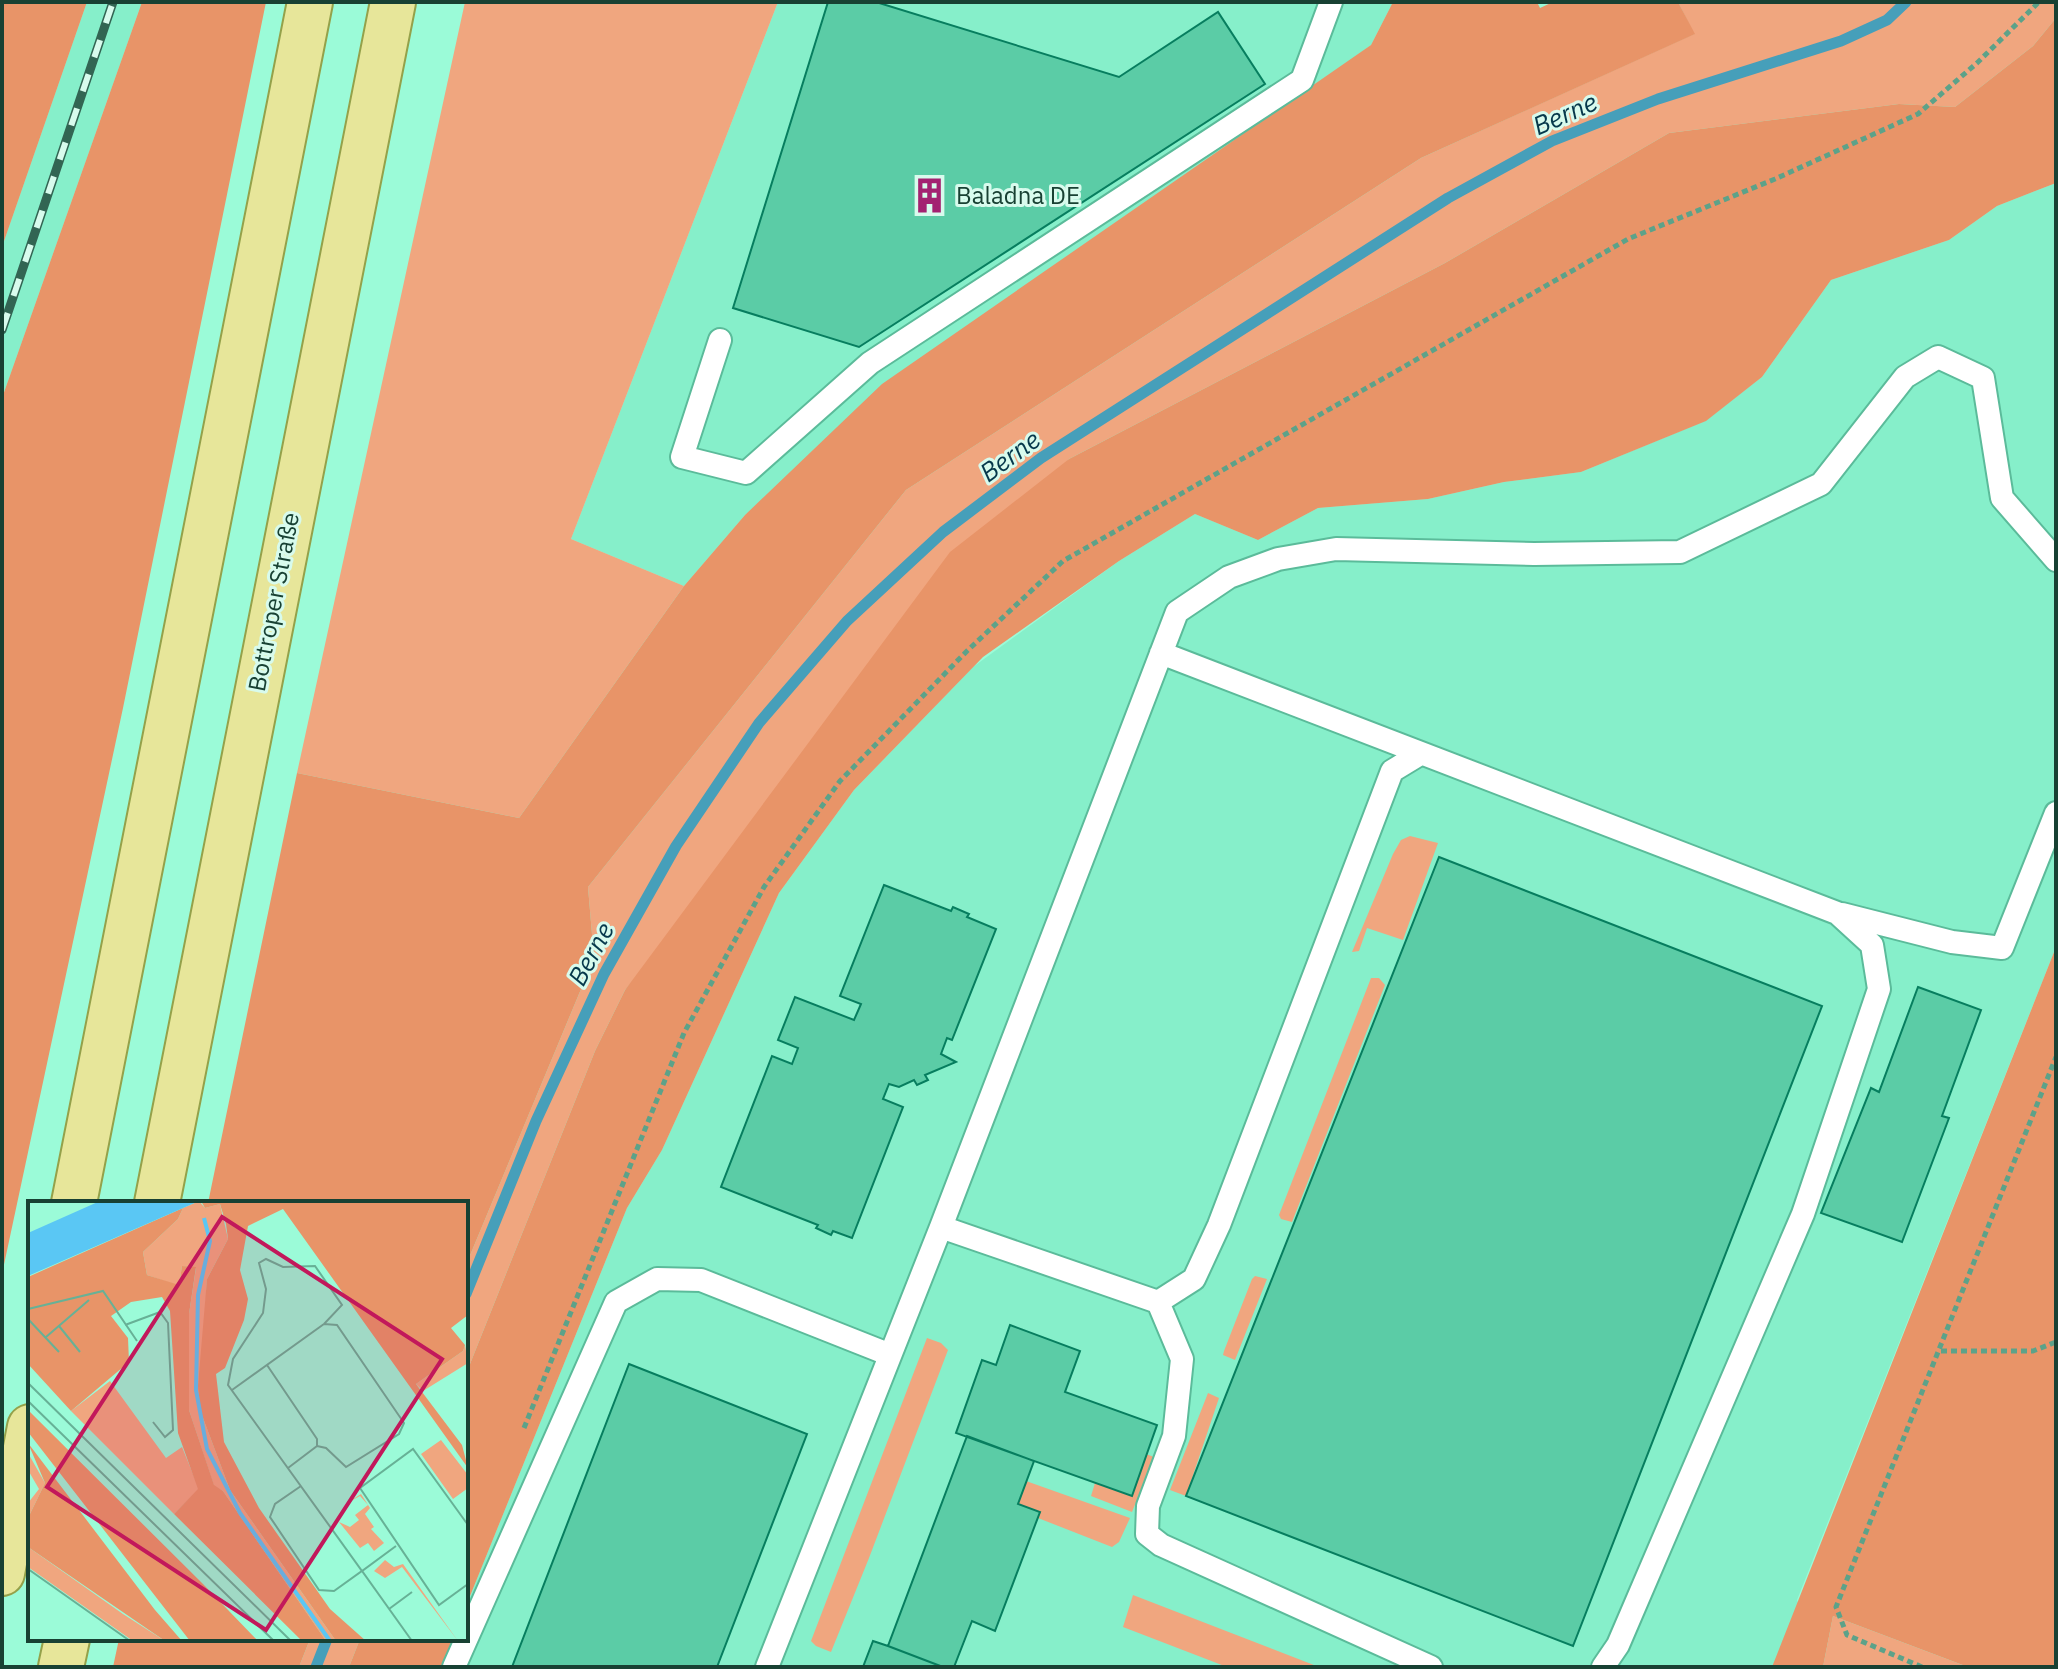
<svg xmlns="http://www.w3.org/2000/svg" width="2058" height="1669" viewBox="0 0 2058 1669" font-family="'IBM Plex Sans',sans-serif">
<rect width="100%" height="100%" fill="#9bfbd8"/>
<!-- built -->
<path fill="#86efca" d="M87,2H142L2,398V247Z
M778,2H1393L1371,45L745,515L684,586L571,539Z
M2056,183V947L1797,1600L1823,1667H441L453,1639H466V1606L627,1208L662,1150L779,893L854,790L973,667L1119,561L1195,514L1258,540L1318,508L1428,499L1504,482L1581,472L1705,421L1762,377L1831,280L1949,240L1997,206Z"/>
<!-- green -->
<path fill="#f0a67f" d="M465,2H778L571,539L684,586L519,818L297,773Z
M1678,2H2056V18L2033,46L1955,107L1899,104L1669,133L1445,263L1069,459L625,990L595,1051L466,1374V1265L594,958L588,887L906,490L1421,158L1694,34Z
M1410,836L1438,843L1403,940L1367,928L1359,951L1352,952L1393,854L1401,840Z
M1371,978H1379L1385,985L1292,1222L1281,1219L1279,1215Z
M1255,1276L1267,1279L1235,1360L1223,1355L1224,1351L1252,1279Z
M927,1338L941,1343L948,1350L869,1558L831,1652L816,1646L811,1641Z
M1208,1393L1219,1398L1186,1496L1170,1490Z
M1146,1454L1154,1457L1132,1512L1091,1496L1095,1483L1132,1496Z
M1026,1481L1130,1518L1119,1542L1112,1547L1038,1518L1040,1512L1018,1504Z
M1133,1595L1319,1667H1227L1123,1627Z
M1833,1616L1968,1667H1823Z
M310,1639H360L349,1667H299Z"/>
<!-- forest -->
<path fill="#e89468" d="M2,2H87L2,247Z
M142,2H266L123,708L2,1274V398Z
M1393,2H1537L1540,8L1553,2H1678L1695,34L1421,158L906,490L588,887L594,958L466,1265V1203H208L297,773L519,818L684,586L745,515L882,384L1371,45Z
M2056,18V183L1997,206L1949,240L1831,280L1762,377L1706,421L1581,472L1504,482L1428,499L1318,508L1258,540L1195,514L1119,561L983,657L854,790L779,893L662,1150L627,1208L466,1606V1374L595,1051L625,990L950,552L1069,459L1445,263L1669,133L1899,104L1955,107L2033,46Z
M2056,947V1667H1968L1833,1616L1823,1667H1772Z
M119,1639H310L299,1667H113Z
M360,1639H453L441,1667H349Z"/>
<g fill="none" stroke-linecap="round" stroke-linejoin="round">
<!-- stream -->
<path stroke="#469fba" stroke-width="11" d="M466,1294L536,1121L604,974L676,846L759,723L847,621L943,532L1041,458L1448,198L1552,141L1658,99L1841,41L1887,20L1906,2
M316,1667L327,1639"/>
</g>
<!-- building -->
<path fill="#5bcca6" stroke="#077e5f" stroke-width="2" d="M828,2H876L1119,77L1218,12L1265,84L859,347L733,308Z
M1439,857L1822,1006L1573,1646L1186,1496Z
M884,885L951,911L953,907L969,914L967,917L996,929L952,1040L947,1038L941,1054L956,1062L925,1075L928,1080L917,1085L914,1080L899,1087L889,1084L883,1099L903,1107L852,1238L833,1231L831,1235L816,1228L818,1225L721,1187L772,1056L792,1064L798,1048L778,1040L795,997L854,1020L861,1004L840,996Z
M1918,987L1981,1010L1942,1116L1949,1118L1902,1242L1821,1213L1871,1088L1879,1092Z
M1010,1325L1080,1351L1065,1392L1157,1425L1132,1496L956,1433L982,1360L996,1365Z
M629,1364L807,1434L717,1667H512Z
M967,1436L1034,1461L1018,1504L1040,1512L995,1631L972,1621L954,1667H943L888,1646Z
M873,1641L888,1646L943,1667H863Z"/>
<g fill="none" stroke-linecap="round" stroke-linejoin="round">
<defs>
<path id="lane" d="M720,340L682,457L746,473L870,363L1302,80L1331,2
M1161,653L1837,913L1872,945L1879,989L1803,1214L1618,1645L1603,1667
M1842,914L1952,942L2002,948L2056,813
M941,1227L1158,1302L1194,1279L1219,1225L1392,771L1420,754
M1158,1302L1182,1359L1174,1436L1148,1506L1147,1534L1161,1545L1431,1667
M454,1667L616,1302L657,1279L701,1280L888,1354
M767,1667L941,1227L1177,612L1229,577L1278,559L1336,549L1534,554L1680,552L1821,484L1905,377L1938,357L1983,378L2002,498L2056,560"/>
<path id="primary" d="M74,1203L310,2
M157,1203L393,2
M2,1573L30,1427
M61,1667L67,1639"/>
</defs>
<!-- lane casing -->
<use href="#lane" stroke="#5bbb9a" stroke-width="26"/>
<!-- primary casing -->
<use href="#primary" stroke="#94a14a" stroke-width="48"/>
<!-- path -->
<path stroke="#5ca289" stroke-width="5" stroke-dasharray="6 4" stroke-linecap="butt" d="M1941,1351H2033L2056,1342
M524,1428L684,1033L764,887L840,781L967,651L1063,561L1628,239L1775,179L1918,114L1977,63L2039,2
M1922,1667L1847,1635L1836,1607L2056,1057"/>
<!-- lane -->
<use href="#lane" stroke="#fff" stroke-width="22"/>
<!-- primary -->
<use href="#primary" stroke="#e7e69a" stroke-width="44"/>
<defs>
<path id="rail" d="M2,330L113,2"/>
</defs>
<!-- rail casing -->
<use href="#rail" stroke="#326553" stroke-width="9"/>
<!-- rail -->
<use href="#rail" stroke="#d8fbed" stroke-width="6" stroke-dasharray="18" stroke-linecap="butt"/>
</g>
<!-- icons -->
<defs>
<symbol id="building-bare" viewBox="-9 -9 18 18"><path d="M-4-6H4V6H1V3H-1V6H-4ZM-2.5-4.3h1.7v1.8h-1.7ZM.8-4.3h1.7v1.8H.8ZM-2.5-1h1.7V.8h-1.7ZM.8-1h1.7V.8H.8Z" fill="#a32271" stroke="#d8fbed" stroke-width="2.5" paint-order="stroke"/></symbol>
</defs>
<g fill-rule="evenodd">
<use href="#building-bare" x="904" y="170" width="51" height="51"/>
</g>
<g text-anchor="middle" stroke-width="6" stroke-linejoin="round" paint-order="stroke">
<!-- poi labels -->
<g font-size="24" fill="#184133" stroke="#d8fbed" text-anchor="start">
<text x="956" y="204">Baladna DE</text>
</g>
<!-- street labels -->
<g font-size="24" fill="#184133" stroke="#d8fbed">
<text transform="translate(274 602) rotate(-79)" y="8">Bottroper Straße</text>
</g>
<!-- water labels -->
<g font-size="26" font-style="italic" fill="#06384b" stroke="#d8fbed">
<text transform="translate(1565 114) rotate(-24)" y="9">Berne</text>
<text transform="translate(1010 456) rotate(-36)" y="9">Berne</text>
<text transform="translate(591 954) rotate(-62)" y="9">Berne</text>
</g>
</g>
<!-- overview -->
<g transform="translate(28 1201)">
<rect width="440" height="440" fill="#9bfbd8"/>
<path d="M171,0L177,7L192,3L200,38L179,78L172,209L202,289L308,440H298L195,290L186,285L161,209V113L168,67L154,65L151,85L119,74L115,51L150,18L155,7ZM437,144L440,162L395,190L388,183L435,150ZM82,180L138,257L154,246L171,288L146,313L43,210ZM413,239L440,274V287L425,298L393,253ZM0,252L17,282L0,317V302L11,288L0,269ZM333,293L342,307L337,313L346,326L343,328L356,342L346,350L340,342L332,347L311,321L322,326L331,319L327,314L340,304L332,295L319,302ZM0,346L95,413L137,440H105L0,366ZM357,359L366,366L375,363L430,440L374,366L357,377L346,370Z" fill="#f0a67f"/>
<path d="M173,0H440V114L423,127L437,144L435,150L388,183L434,244L440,267L255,8L220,25L212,69L220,98L216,119L197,167L188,173L196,241L231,307L302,408L338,440H308L202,289L172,209L170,185L179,78L200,38L198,23L192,3L177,7ZM155,7L150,18L115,51L119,74L151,84L154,65L168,66L161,113V209L186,284L195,290L298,440H274L146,313L170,288L150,232L142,110L134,96L103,101L83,115L100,137L101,161L43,210L0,163V76ZM0,209L175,383L230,440H162L0,231ZM0,242L127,409L154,440H137L0,346V317L17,282Z" fill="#e89468"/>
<path d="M72,0H171L0,75V32Z" fill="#5ac7f4"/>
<path fill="none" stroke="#5ac7f4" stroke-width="4" d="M176,17L182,40L170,94L168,189L179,248L212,312L302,440"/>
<path fill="none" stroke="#67b196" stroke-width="2" d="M0,108L75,90L109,140M0,118L31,151M296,123L314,104L287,65L255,66L238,58L231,62L238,88L235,112L205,158L200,184L334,370L368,345M97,124L132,111L140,122L145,229L137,236L125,221M31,125L52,151M18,136L61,99M239,164L289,238V245L260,267M0,182L263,440M204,189L296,123L309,124L376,222L371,233L318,266L298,247L289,245M0,200L246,440M273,285L247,303L242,316L291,389L306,390L334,370L384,440M440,324L385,248L332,287L411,404L440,383M0,368L102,440M361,408L384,391"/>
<path fill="#c2185b" fill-opacity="0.15" stroke="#c2185b" stroke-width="4" d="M194,16L414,158L238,429L19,286Z"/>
<rect width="440" height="440" fill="none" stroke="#184133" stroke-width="4"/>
</g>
<!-- border -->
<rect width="2058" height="1669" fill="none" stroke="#184133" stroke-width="8"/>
</svg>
